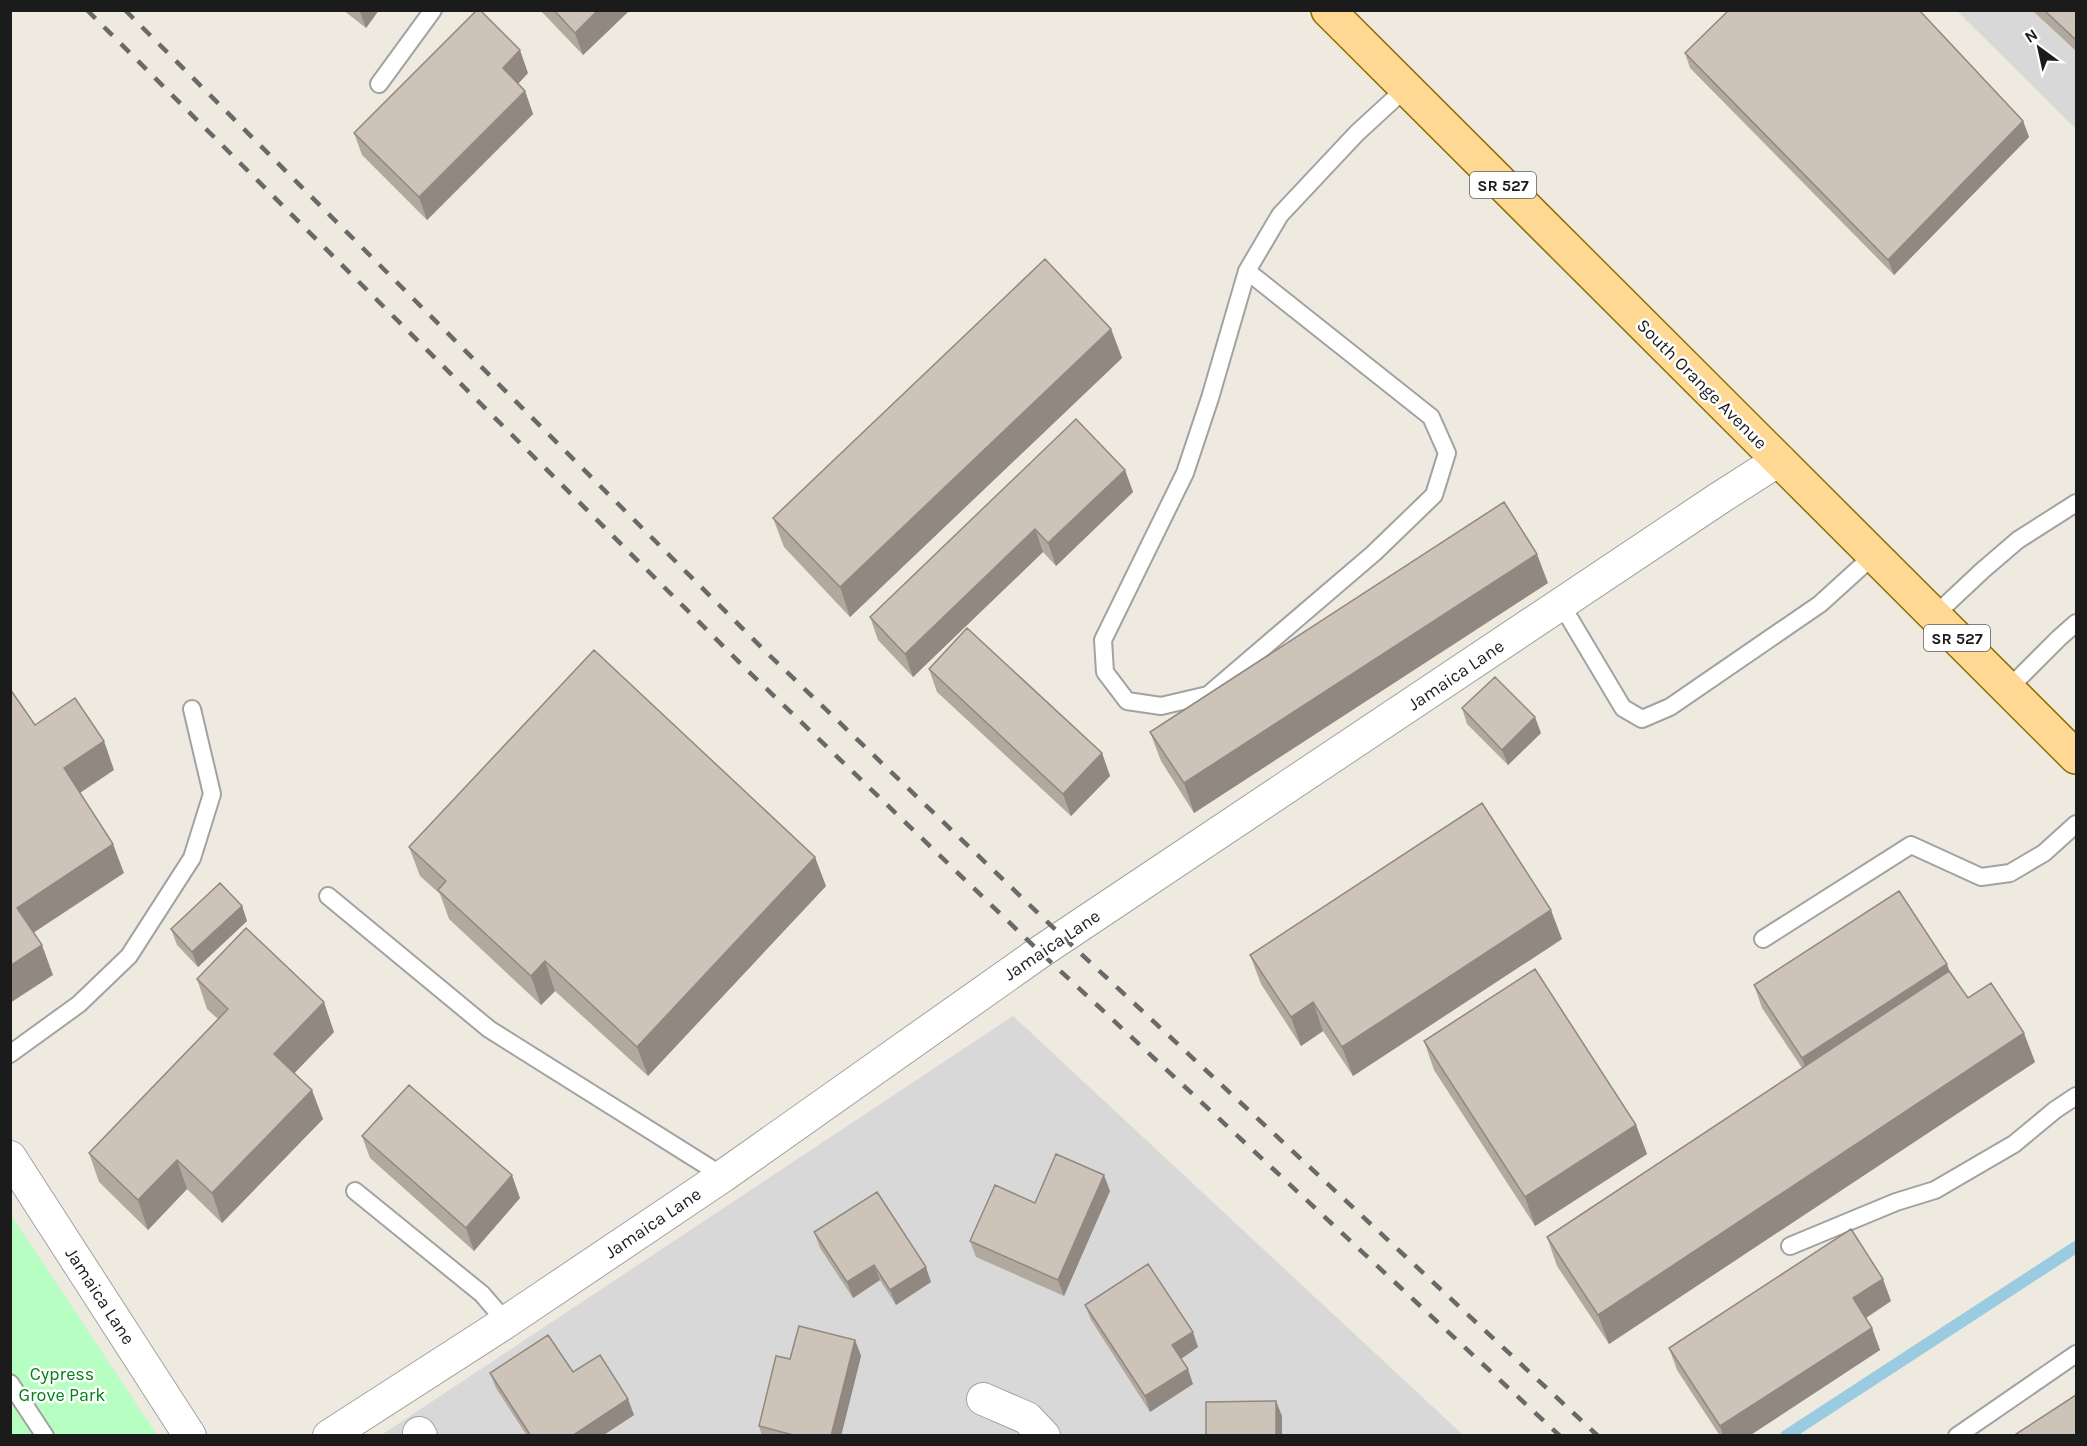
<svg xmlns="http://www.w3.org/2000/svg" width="2087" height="1446" viewBox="0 0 2087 1446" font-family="Karla,sans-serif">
<rect width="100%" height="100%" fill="#eeeadf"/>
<!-- residential -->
<path fill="#d9d8d8" d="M1957,11H2076V129Z
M1013,1016L1463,1435L380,1436Z"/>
<!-- park -->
<path fill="#b6fec1" d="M11,1215L157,1435H11Z"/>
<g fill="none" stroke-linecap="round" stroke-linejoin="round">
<!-- stream -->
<path stroke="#9acbe1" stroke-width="12" d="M1786,1436L2076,1247"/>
<defs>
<path id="lane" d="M379,84L433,10
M1247,271L1431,417L1447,453L1434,495L1374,553L1208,695L1161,706L1127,701L1105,672L1103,640L1185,473L1210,398L1247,271L1280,215L1357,133L1406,88
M1561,604L1623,708L1642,719L1670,707L1820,604L1874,555
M1935,615L1983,570L2018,540L2076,503
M2008,689L2059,638L2076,623
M328,896L489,1029L723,1176
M1763,939L1911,845L1981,877L2010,873L2044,853L2076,824
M10,1054L79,1004L129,956L192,858L212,794L192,709
M355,1191L482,1294L506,1322
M1790,1246L1896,1202L1935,1190L2014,1144L2055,1110L2076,1096
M10,1383L45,1436
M1957,1436L2076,1354"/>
<path id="street" d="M10,1157L190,1436
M983,1399L1027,1418L1044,1436
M419,1433L421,1436
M329,1436L506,1322L723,1176L1040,952L1718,499L1779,460"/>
<path id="primary" d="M1328,10L2076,757"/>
</defs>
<!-- lane casing -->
<use href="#lane" stroke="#a2a2a2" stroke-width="20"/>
<!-- street casing -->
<use href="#street" stroke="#a2a2a2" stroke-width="34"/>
<!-- primary casing -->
<use href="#primary" stroke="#926d00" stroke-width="36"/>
<!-- lane -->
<use href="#lane" stroke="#fff" stroke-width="16"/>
<!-- street -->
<use href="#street" stroke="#fff" stroke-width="32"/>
<!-- primary -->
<use href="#primary" stroke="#ffd993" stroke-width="33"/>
<!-- rail -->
<path stroke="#696969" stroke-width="4.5" stroke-dasharray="12 12" stroke-linecap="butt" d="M87,10L746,669L1040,952L1560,1436
M125,10L764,650L1063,937L1598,1436"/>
</g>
<!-- wall -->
<path fill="#b1a89e" d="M343,10H379L366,28Z
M540,10H630L583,55Z
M2032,10H2076V51Z
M1685,53L2023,121L2029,137L1894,275L1690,68Z
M528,73L518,84L525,91L533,114L427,220L362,155L354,133Z
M1111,329L1122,358L850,617L784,547L773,518Z
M1125,470L1133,492L1056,566L1043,552L913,677L878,640L870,617Z
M1548,583L1194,813L1161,761L1150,732Z
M929,669L1102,753L1110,776L1071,816L937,692Z
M1462,708L1541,733L1508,765L1467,724Z
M409,847L826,886L648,1076L555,991L541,1005L449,919L440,894L420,876Z
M242,906L247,921L198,967L177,945L171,929Z
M1562,939L1353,1076L1323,1031L1301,1046L1261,984L1250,955Z
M1950,971L1968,998L2035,1062L1609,1344L1557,1266L1547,1237L1802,1068L1762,1008L1754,985Z
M197,979L334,1032L294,1073L323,1119L222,1223L187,1189L148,1230L99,1182L89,1153L218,1019L207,1009Z
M1424,1041L1636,1125L1647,1154L1535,1226L1434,1070Z
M362,1136L520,1198L474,1251L370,1158Z
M1110,1191L1064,1296L976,1257L970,1241L1035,1203Z
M814,1232L931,1282L896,1305L880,1280L853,1298L820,1248Z
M1891,1301L1866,1318L1872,1328L1880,1350L1749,1436H1720L1677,1370L1669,1348Z
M1085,1305L1198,1347L1181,1359L1193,1384L1150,1412L1091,1320Z
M855,1340L861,1356L841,1436H762L759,1426L790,1359Z
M573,1372L634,1415L602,1436H527L496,1388L490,1373Z"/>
<!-- shaded-wall -->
<path fill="#908881" d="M362,10H379L366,28L360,12Z
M598,10H630L583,55L575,33Z
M520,50L528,73L511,91L503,68Z
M525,91L533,114L427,220L419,197Z
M2023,121L2029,137L1894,275L1888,260Z
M1111,329L1122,358L850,617L840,587Z
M1125,470L1133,492L1056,566L1048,543Z
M1035,529L1043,552L913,677L905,654Z
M1537,554L1548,583L1194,813L1184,783Z
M1535,717L1541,733L1508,765L1502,750Z
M104,741L114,770L74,797L64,768Z
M1102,753L1110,776L1071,816L1063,794Z
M113,844L124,873L27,937L17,908Z
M815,857L826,886L648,1076L637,1047Z
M242,906L247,921L198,967L192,952Z
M1551,910L1562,939L1353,1076L1342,1047Z
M42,945L53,975L10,1003V966Z
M545,961L555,991L541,1005L531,976Z
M1947,964L1955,986L1810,1081L1802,1058Z
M324,1002L334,1032L285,1083L274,1054Z
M1313,1002L1323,1031L1301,1046L1291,1017Z
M2024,1033L2035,1062L1609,1344L1598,1315Z
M312,1090L323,1119L222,1223L212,1193Z
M1636,1125L1647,1154L1535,1226L1525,1197Z
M177,1160L187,1189L148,1230L138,1200Z
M512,1175L520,1198L474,1251L466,1228Z
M1104,1175L1110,1191L1064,1296L1058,1280Z
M874,1265L880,1280L853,1298L847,1282Z
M926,1267L931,1282L896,1305L890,1290Z
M1883,1279L1891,1301L1861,1321L1853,1298Z
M1872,1328L1880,1350L1749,1436H1723L1720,1426Z
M1193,1332L1198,1347L1178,1361L1172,1345Z
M855,1340L861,1356L841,1436H831Z
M1188,1369L1193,1384L1150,1412L1145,1396Z
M628,1399L634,1415L602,1436H572Z
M1276,1401L1282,1416V1436H1276Z"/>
<!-- building -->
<path fill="#cec3b8" stroke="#908881" stroke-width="1.5" d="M477,10H480L520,50L503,68L525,91L419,197L354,133Z
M554,10H598L575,33Z
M1729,10H1919L2023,121L1888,260L1685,53Z
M2044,10H2076V40Z
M1045,259L1111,329L840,587L773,518Z
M1076,419L1125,470L1048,543L1035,529L905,654L870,617Z
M1504,502L1537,554L1184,783L1150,732Z
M967,628L1102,753L1063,794L929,669Z
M594,650L815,857L637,1047L545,961L531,976L438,890L446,881L409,847Z
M1495,677L1535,717L1502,750L1462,708Z
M10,689L35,725L75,698L104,741L64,768L113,844L17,908L42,945L10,966Z
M1482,803L1551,910L1342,1047L1313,1002L1291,1017L1250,955Z
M220,883L242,906L192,952L171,929Z
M1899,891L1947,964L1802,1058L1754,985Z
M246,928L324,1002L274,1054L312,1090L212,1193L177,1160L138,1200L89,1153L228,1009L197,979Z
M1535,969L1636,1125L1525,1197L1424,1041Z
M1949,971L1968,998L1991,983L2024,1033L1598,1315L1547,1237Z
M409,1085L512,1175L466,1228L362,1136Z
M1056,1154L1104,1175L1058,1280L970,1241L995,1185L1035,1203Z
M877,1192L926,1267L890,1290L874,1265L847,1282L814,1232Z
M1851,1229L1883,1279L1853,1298L1872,1328L1720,1426L1669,1348Z
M1148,1264L1193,1332L1172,1345L1188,1369L1145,1396L1085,1305Z
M799,1326L855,1340L831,1436H797L759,1426L776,1356L790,1359Z
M548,1335L573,1372L600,1355L628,1399L572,1436H531L490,1373Z
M2076,1395V1436H2013Z
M1276,1401V1436H1206V1402Z"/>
<g text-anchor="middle" stroke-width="5" stroke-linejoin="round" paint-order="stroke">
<!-- shield labels -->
<g fill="#fff" stroke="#5f5f5f" stroke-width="1.5">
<rect x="1470" y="172" width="66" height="26" rx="4.5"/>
<rect x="1924" y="625" width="66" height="26" rx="4.5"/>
</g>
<g font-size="16" font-weight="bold" fill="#1b1b1b">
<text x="1503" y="191">SR 527</text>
<text x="1957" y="644">SR 527</text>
</g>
<!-- street labels -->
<g font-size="18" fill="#1b1b1b" stroke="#fff">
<text transform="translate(1702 384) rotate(45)" y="6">South Orange Avenue</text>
<text transform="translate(1456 675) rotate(-34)" y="6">Jamaica Lane</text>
<text transform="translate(1052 945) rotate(-34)" y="6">Jamaica Lane</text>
<text transform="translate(653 1223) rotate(-34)" y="6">Jamaica Lane</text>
<text transform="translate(100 1296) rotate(57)" y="6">Jamaica Lane</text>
</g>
<!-- park labels -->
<g font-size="18" fill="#018116" stroke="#fff">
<text x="62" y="1380">Cypress<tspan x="62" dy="21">Grove Park</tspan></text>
</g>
</g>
<!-- border -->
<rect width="2087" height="1446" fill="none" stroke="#1b1b1b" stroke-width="24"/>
<!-- north arrow -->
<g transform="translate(2039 48) rotate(327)" stroke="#ffffff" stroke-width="4.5" paint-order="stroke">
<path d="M0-4.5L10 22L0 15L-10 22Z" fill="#1b1b1b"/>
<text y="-9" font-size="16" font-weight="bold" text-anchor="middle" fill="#1b1b1b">N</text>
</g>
</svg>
